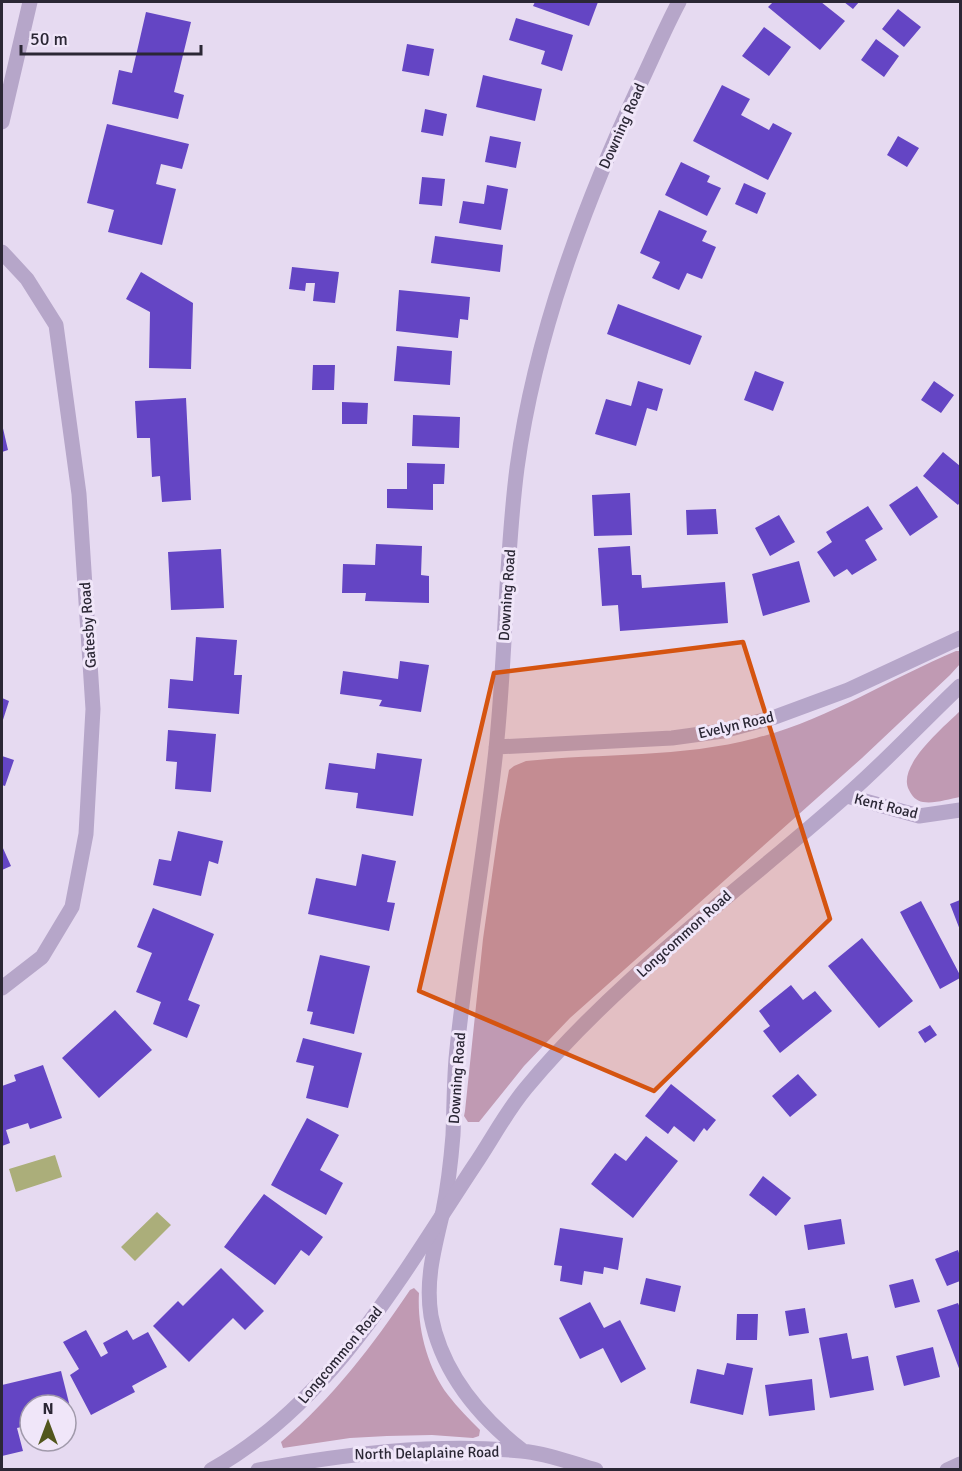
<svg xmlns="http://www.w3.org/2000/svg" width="962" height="1471" viewBox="0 0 962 1471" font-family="Signika,sans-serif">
<rect width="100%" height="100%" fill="#e6daf1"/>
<!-- green -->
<path fill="#c09ab3" d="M956,651H960V664L950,675L862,758L570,1018L524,1066L479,1122H468L464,1116L465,1111L483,939L499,826L509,770L514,766L526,761C602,753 682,758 756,738C827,720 889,679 956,651Z
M960,711V797C949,799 934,804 923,802C916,801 912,796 909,790C896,766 945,726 960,711Z
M414,1288L419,1293C417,1327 427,1367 448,1395C458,1408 469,1419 480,1430L479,1436L473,1438L432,1435L387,1436L350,1438L283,1448L281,1442C332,1399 373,1345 410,1290Z"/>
<!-- water -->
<path fill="#abae7a" d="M55,1155L62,1177L16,1192L9,1169Z
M157,1212L171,1225L135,1261L121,1247Z"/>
<!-- building -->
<path fill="#6445c4" d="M535,2H598L589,26L533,6Z
M773,2H821L845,21L820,50L768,7Z
M844,2H859L853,9Z
M898,9L921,27L904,47L882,29Z
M146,12L191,22L174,92L184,95L178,119L112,104L119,70L132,73Z
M516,18L573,35L562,71L541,64L545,51L509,40Z
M764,27L791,47L769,76L742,56Z
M876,39L899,56L884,77L861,60Z
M407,44L434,49L429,76L402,71Z
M483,75L542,89L535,121L476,107Z
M722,85L750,99L741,115L769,130L773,123L792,133L768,180L693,141Z
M425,109L447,114L443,136L421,132Z
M107,124L189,144L182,169L161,164L156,184L176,189L162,245L108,232L114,210L87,203Z
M490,136L521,142L516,168L485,162Z
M898,136L919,148L907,167L887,155Z
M681,162L710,176L707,182L721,188L707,216L665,195Z
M422,177L445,179L442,206L419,204Z
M744,183L766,193L757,214L735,204Z
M487,185L508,189L501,230L459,223L463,201L484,204Z
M659,210L707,231L702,241L716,247L702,279L687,273L679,290L652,278L660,262L640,253Z
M435,236L503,245L500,272L431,263Z
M292,267L339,272L335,303L313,301L315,283H306L305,291L289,289Z
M141,272L193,303L191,369L149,368L150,312L126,299Z
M399,290L470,297L468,320L460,319L458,338L396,331Z
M618,304L702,336L690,365L607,334Z
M397,346L452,351L450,385L394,381Z
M313,365H335L334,390H312Z
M755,371L784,382L773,411L744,400Z
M638,381L663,389L657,411L647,408L636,446L595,434L606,399L631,406Z
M934,381L954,395L941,413L921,400Z
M186,398L191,500L162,502L160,476L152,477L150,438H137L135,401Z
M342,402L368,403L367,424H342Z
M413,415L460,417L459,448L412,446Z
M2,424L8,450L2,452Z
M943,452L960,466V502L958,505L923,476Z
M407,463L445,464L444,484H433V510L387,508V489H407Z
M917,486L938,517L910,536L889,505Z
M630,493L632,535L594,536L592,495Z
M868,506L883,529L865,540L877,560L852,575L847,569L834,577L817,552L832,542L826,532Z
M716,509L718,534L687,535L686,510Z
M779,515L795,542L770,556L755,528Z
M376,544L422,546L421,575L429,576V603L365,601L366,593H342L343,564L375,565Z
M630,546L632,575H641L642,588L725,582L728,623L620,631L618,605L602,606L598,548Z
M221,549L224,608L171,610L168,552Z
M799,561L810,602L763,616L752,574Z
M196,637L237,640L234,675H242L239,714L168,708L170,679L193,681Z
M400,661L429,665L421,712L379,706L382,700L340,694L343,671L398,679Z
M2,698L9,701L2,723Z
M168,730L216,734L211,792L175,789L177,762L166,761Z
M377,753L422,759L413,816L356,808L358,793L325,789L329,763L375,769Z
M2,756L14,760L5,786L2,785Z
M178,831L223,841L218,864L209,861L201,896L153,885L159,859L171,861Z
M2,846L11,866L2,870Z
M362,854L396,861L387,902L395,903L389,931L308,914L316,878L356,886Z
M960,900V930L950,904Z
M921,901L960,975V978L940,989L900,912Z
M153,908L214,934L188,1000L200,1005L187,1038L153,1024L161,1002L136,992L152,953L137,947Z
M862,938L913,1001L879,1028L828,966Z
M320,955L370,966L354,1034L310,1024L313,1012L307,1011Z
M791,985L803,1000L815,991L832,1011L780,1053L763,1031L770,1026L759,1011Z
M115,1010L152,1050L99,1098L62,1058Z
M930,1025L937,1035L925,1043L918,1032Z
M303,1038L362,1053L348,1108L306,1098L314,1066L296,1062Z
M43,1065L62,1118L30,1129L28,1123L6,1130L10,1143L2,1146V1086L16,1081L14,1075Z
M798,1074L817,1095L790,1117L772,1096Z
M671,1084L716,1120L707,1131L704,1128L694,1142L674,1126L668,1134L645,1116Z
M307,1118L339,1135L320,1170L343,1183L326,1215L271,1185Z
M646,1136L678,1161L633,1218L591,1184L615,1153L626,1161Z
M763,1176L791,1198L776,1216L749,1195Z
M264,1194L323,1237L309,1256L301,1250L275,1285L224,1247Z
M841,1219L845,1244L808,1250L804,1225Z
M560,1228L623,1238L618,1270L604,1267L603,1274L584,1271L582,1285L560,1281L562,1266L554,1265Z
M958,1250L960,1256V1281L947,1286L935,1259Z
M221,1268L264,1311L245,1330L233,1318L189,1362L153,1326L178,1301L183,1306Z
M646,1278L681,1286L675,1312L640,1304Z
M913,1279L920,1302L895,1308L889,1285Z
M590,1302L604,1328L620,1320L646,1369L621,1383L603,1348L580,1359L559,1318Z
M958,1303L960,1308V1371L937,1310Z
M805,1308L809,1333L789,1336L785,1311Z
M737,1314H758L757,1340H736Z
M86,1330L101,1357L108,1353L103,1343L127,1330L133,1340L148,1332L167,1367L132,1386L135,1392L91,1415L70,1375L79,1369L63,1342Z
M847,1333L852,1359L868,1356L874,1390L830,1398L819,1338Z
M933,1347L940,1377L904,1386L896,1356Z
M727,1363L753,1368L743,1415L690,1403L697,1369L724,1375Z
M61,1371L72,1415L66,1416V1405H30V1425L17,1428L23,1451L2,1456V1385Z
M812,1379L815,1410L769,1416L765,1385Z"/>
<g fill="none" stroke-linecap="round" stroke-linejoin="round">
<!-- minor -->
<path stroke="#b6a6c9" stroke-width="15" d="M2,122L30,2
M2,252L27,279L56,325L79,494L93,709L86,834L72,907L42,957L2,988
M496,747L672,738L723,731L775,717L848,690L960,638
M847,796L919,816L960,810
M523,1451C478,1416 442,1373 431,1316C425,1279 435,1246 443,1211C448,1186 451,1160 453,1135C454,1110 454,1084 456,1059C466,955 485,853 496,749C506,656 505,561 517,468C535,335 584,205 640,84C653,57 665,28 679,2
M258,1470C344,1454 433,1443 521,1451C546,1453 572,1463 596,1470
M947,1470L960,1464"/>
<!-- tertiary -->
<path stroke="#b6a6c9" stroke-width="15" d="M211,1470C331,1403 400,1278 474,1166C491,1141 506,1112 526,1088C618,977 738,892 846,796C886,761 922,722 960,686"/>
</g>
<!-- marked area -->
<path fill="#d55410" fill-opacity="0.2" stroke="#d55410" stroke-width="4.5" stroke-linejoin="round" d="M743,642L830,919L654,1091L419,991L494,673Z"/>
<g text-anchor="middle" stroke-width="6" stroke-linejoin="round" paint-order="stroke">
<!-- street labels -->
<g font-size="15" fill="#2b2735" stroke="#f0e6f9">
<text transform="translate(622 126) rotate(-66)" y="5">Downing Road</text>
<text transform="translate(507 595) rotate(-86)" y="5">Downing Road</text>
<text transform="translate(88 625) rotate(-94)" y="5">Gatesby Road</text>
<text transform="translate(736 725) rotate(-13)" y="5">Evelyn Road</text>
<text transform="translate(886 806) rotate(14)" y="5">Kent Road</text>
<text transform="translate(684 934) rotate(-42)" y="5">Longcommon Road</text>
<text transform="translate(457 1078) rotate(-86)" y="5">Downing Road</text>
<text transform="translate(340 1355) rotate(-50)" y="5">Longcommon Road</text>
<text transform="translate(427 1453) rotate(-1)" y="5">North Delaplaine Road</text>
</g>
</g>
<!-- border -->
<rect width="962" height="1471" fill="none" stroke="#2b2735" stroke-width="6"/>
<!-- north arrow -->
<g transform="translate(48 1423)"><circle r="28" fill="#f0e6f9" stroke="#a19aab" stroke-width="1.5"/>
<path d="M0-4.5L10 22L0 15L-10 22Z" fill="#52561d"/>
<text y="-9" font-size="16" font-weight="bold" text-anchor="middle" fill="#2b2735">N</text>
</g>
<!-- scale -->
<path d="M21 45v9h180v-9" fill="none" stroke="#2b2735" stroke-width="3"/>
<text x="30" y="45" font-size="18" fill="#2b2735" stroke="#f0e6f9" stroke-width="4.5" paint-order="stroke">50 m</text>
</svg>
